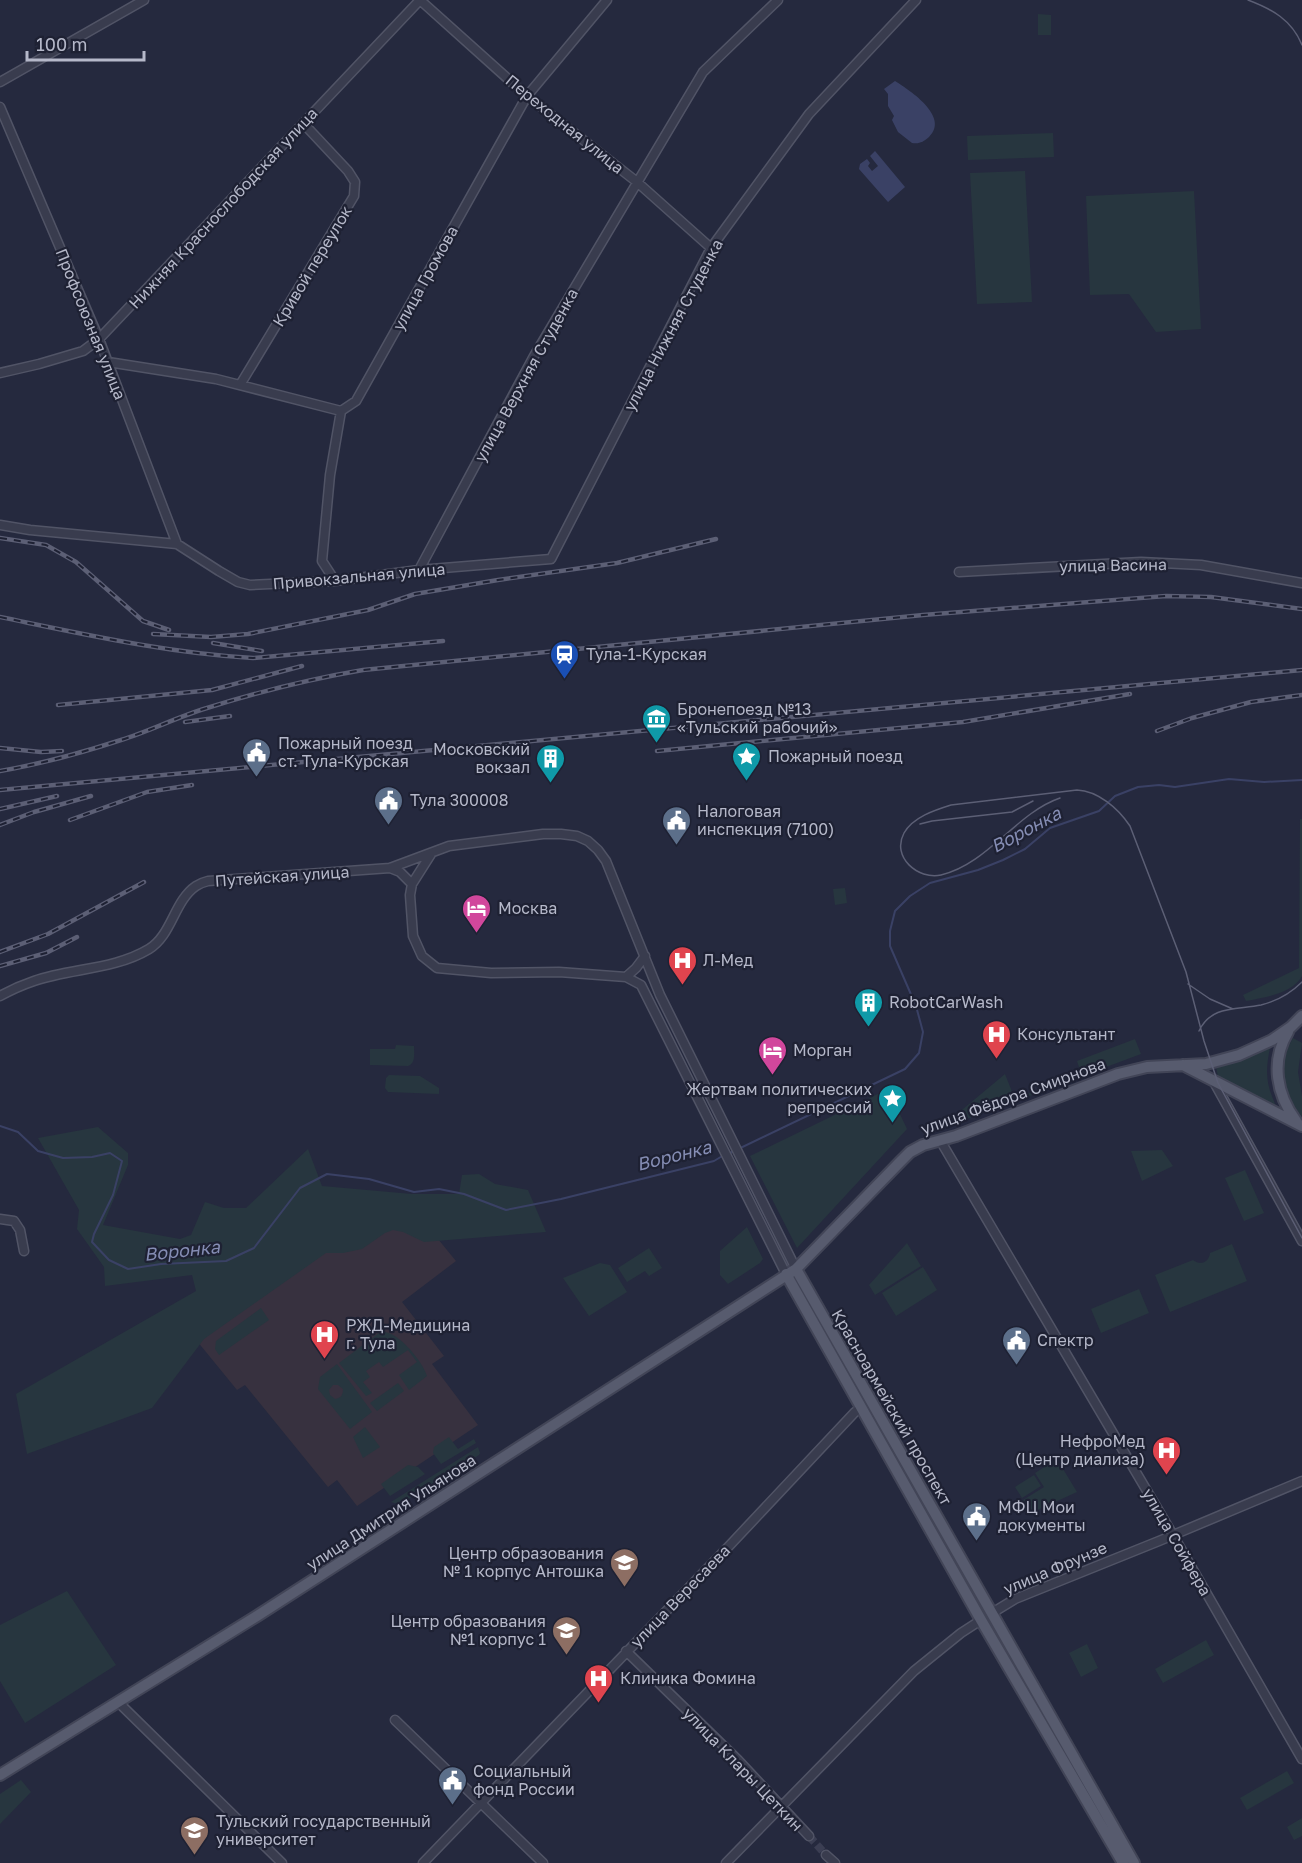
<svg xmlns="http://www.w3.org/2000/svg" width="1302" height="1863" font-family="'Golos Text',sans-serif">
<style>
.medical{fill:#37313f}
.green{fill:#27363f;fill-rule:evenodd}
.water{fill:#3a4165}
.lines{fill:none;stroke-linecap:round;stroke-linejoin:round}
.stream{stroke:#3a4165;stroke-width:2}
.minor-tunnel{stroke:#3b3e53;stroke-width:8;stroke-dasharray:8 4;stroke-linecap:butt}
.minor-casing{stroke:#515466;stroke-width:11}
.major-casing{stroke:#424557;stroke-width:14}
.minor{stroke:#393c4e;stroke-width:8}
.major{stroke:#575b6e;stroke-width:10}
.tram{stroke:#5c5f75;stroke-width:1.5}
.rail-casing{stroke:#5c5f75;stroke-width:4.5}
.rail{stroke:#1e2133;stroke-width:2;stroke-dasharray:7;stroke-linecap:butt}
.labels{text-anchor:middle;stroke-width:4.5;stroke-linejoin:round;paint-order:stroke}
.street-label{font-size:16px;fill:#b5b8c9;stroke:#1e2133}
.poi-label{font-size:16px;fill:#b5b8c9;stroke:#1e2133;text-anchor:start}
.water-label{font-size:18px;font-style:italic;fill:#858db4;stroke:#1e2133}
</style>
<rect width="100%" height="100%" fill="#25293e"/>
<path class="medical" d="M376,1211L424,1222L456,1261L402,1302L444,1356L432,1364L478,1425L357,1506L337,1480L328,1487L245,1385L237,1390L197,1341Z"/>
<path class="green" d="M1038,14L1051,15V35H1038Z
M1053,133L1054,157L968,160L967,136Z
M1025,171L1032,302L977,304L970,173Z
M1194,191L1201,329L1156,332L1129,294L1090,295L1086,196Z
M1300,819H1302V976C1292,994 1265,997 1246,1001L1243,995L1299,968Z
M845,888L847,903L835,905L833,889Z
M1293,1038L1302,1043L1298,1072L1302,1096V1117C1283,1094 1277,1064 1293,1038Z
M1135,1039L1141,1054L1082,1076L1077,1061Z
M396,1045L414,1046C414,1053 416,1063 408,1066L370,1065V1049H395Z
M1270,1048C1265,1072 1266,1084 1276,1106L1218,1076L1216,1067L1244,1059Z
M1005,1074L1015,1099L1061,1080L1063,1084L939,1129Z
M389,1075L420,1076L439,1088V1094L388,1092L385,1088L386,1078Z
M888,1089L907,1129L797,1248L750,1156Z
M98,1127L128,1153V1165L103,1225L180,1239L191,1235L205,1202L224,1208H246L308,1149L322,1186L412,1194H459L462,1175L479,1174L495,1184L528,1190L546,1232L424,1242L403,1232L393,1230L385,1233L362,1249L343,1253H326L204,1339L152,1408L27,1454L16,1394L196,1291L192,1275L105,1286L104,1267L77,1229L79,1210L38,1138Z
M1162,1150L1173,1166L1142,1181L1131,1151Z
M1245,1170L1264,1213L1244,1221L1225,1178Z
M747,1227L763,1259L760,1263L728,1284L720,1275V1251Z
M907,1243L921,1266L875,1295L869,1285Z
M1232,1244L1247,1281L1170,1312L1155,1275L1193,1260C1201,1266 1209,1262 1210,1253Z
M649,1248L662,1268L649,1276L645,1271L627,1282L618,1268Z
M600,1263L610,1265L627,1292L589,1316L563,1278Z
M923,1267L937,1290L896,1316L882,1293Z
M1139,1289L1149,1313L1101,1333L1091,1309Z
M261,1308L269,1320L219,1355L215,1349L216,1341Z
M385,1332C400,1334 423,1362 427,1376L409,1390L399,1375L417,1362L408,1350L383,1367L379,1362L366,1371L370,1377L363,1382L372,1393L366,1396L339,1363L379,1333Z
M337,1364L372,1412L350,1429L318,1389L320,1377ZM333,1385H338L343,1389C343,1395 341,1398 335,1399L330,1395L329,1390Z
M398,1383L404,1391L377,1411L370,1403Z
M365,1427L380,1447L363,1458L353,1437Z
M449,1437L458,1449L474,1439L476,1443L441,1464L433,1453L434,1447Z
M478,1447L480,1453L479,1455L402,1503L397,1504L391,1502Z
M1057,1459L1077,1492L1031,1513L1023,1500L1044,1487L1035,1473Z
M408,1465L418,1467L425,1474L390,1496L381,1484Z
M1034,1475L1041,1486L1022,1498L1015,1487Z
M67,1591L116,1665L25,1723L0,1681V1625Z
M1206,1640L1214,1655L1163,1683L1155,1669Z
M1087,1644L1098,1668L1081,1677L1069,1653Z
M1287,1771L1294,1783L1247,1810L1240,1798Z
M21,1780L31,1792L0,1824V1794Z
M1302,1818V1836L1294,1840L1287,1827Z"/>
<path class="water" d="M895,81C911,91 950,117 929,137C923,142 920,144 912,143L898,132L892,120L894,116L888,106V94L884,89Z
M875,151L905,187L888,202L859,169L860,164L867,159L870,163L868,166L872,171L878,166L870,156Z"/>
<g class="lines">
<path class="stream" d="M0,1126L18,1132L38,1151L63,1158L92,1157L110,1153L122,1161L113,1195L94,1234L92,1242L109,1260L128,1269L161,1264L226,1261L254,1248L300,1188L327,1174L369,1179L414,1192L439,1189L464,1194L506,1210L561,1199L714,1161L724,1155
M730,1153L905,1069L919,1053L923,1032L916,1006L890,946V931L895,911L910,896L930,883L978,870L1003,860L1025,849L1050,828L1099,811L1115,796L1138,787L1159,785L1175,787L1229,779L1264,782L1302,780"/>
<path class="minor-tunnel" d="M809,1836L826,1855"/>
<defs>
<path id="minor" d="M420,0L527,96L637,182L711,248
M0,82L144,0
M0,107L99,339L177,544
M108,362L216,379L341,411
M0,373L39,364L83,351L99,339L420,0
M240,385L354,196L355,182L348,171L303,123
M0,525L30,530L177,544L219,571L238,582L250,585L335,581L419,570L551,559L711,248L809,114L916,0
M419,570L534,356L703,72L778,0
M959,572L1141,562L1201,565L1302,583
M335,581L322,561L330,475L341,411L356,401L527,96L607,0
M431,854L412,884L410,895L413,936L422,956L437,968L491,973L559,972L626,977L641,985L786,1274
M390,868L400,872L412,884
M626,977L636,968L645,956
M0,996C11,990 22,985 34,981C71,968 114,970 149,949C172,935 174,901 196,886C199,884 204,882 208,881L390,868L449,846L543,834H561L577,836L588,841L598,850L606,861L660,995L796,1269
M1214,1082L1302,1241
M940,1140L1173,1535L1302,1759
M0,1219L14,1221L20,1230L24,1251
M992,1613L1015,1599L1159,1541L1302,1481
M626,1651L738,1760L809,1836
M118,1702L282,1863
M395,1720L543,1863
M826,1855L835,1863
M423,1863L730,1545L855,1412L861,1408
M726,1863L914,1671L961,1633L981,1620"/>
<path id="major" d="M1288,1032C1270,1062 1277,1095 1296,1121
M1183,1065L1302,1126
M796,1269L1134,1863
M786,1274L981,1620L1123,1863
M0,1775L257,1616L796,1269L900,1162L910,1152L923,1145L956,1136L1118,1074L1147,1067L1206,1064L1239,1055L1272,1040L1291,1027L1302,1016"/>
</defs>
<use href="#minor" class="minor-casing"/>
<use href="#major" class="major-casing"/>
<use href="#minor" class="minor"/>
<use href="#major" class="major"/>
<path class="tram" d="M1248,0C1272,9 1292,20 1302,45
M1060,798C1016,813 988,864 941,875C918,880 891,857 904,833C913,817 935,810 951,805L1077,790C1098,791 1118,808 1130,826L1186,972L1204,1041L1218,1083L1302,1238
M920,824L932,821L1012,812L1033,801
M1188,984L1210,999L1233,1009
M1199,1031C1211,1005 1237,1010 1261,1005C1277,1001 1291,993 1302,982"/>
<defs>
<path id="rail" d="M0,538L46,545L76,562L143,621L169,630
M0,617C83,634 167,653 253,658L443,641
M153,634L211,637L248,634L368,610L415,594L498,580L617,563L716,539
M213,643L262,651
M58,705L212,690L302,666
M185,722L230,716
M1157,731L1192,718L1251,702L1302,695
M0,748L41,752L62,751
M657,751L963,722L1130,694
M0,771C41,764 81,753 121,740C150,731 177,717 207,708C258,692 310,679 363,670L923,615L1166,596L1211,597L1302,609
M0,790L1302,670
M0,809L57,796
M70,820L147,792L192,785
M0,825L34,812L91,796
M0,952L48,934L144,882
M0,966L46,953L77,937"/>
</defs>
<use href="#rail" class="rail-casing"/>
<use href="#rail" class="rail"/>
</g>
<defs>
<symbol id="station-pin" viewBox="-11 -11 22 30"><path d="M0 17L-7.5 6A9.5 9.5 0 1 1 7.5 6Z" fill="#1a4fb4" stroke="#1e2133"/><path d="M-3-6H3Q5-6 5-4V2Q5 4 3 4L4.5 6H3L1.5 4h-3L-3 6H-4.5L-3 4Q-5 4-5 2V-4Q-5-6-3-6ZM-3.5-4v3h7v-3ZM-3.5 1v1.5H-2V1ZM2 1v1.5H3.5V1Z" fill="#fff"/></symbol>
<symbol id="museum-pin" viewBox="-11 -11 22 30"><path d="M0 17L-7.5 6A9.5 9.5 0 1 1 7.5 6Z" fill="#0f9aa8" stroke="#1e2133"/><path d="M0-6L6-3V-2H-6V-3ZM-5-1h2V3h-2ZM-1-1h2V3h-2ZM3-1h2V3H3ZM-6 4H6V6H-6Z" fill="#fff"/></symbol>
<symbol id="civic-pin" viewBox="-11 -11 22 30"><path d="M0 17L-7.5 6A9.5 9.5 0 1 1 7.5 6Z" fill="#5c6f8a" stroke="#1e2133"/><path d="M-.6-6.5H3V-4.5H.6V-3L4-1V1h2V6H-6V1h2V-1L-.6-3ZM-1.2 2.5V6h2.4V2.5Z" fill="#fff"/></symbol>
<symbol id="sight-pin" viewBox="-11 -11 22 30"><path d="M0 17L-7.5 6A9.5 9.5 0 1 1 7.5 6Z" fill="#0f9aa8" stroke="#1e2133"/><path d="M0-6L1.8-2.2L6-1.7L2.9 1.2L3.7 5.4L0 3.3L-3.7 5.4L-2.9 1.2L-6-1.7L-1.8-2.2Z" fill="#fff"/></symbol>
<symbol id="building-pin" viewBox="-11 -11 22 30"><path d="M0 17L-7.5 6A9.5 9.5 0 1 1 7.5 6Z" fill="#0f9aa8" stroke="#1e2133"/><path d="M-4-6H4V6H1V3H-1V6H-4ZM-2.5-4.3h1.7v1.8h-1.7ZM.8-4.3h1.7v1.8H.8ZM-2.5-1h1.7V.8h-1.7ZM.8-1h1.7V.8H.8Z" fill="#fff"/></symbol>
<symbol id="hotel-pin" viewBox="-11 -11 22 30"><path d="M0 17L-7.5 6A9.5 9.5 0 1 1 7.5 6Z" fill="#d1479c" stroke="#1e2133"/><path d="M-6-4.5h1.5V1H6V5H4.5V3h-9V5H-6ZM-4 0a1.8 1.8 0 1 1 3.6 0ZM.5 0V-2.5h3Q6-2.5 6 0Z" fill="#fff"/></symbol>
<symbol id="hospital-pin" viewBox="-11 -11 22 30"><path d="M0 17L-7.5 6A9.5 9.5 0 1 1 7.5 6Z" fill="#e0444e" stroke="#1e2133"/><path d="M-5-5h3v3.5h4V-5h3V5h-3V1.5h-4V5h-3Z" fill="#fff"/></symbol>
<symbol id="school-pin" viewBox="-11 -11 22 30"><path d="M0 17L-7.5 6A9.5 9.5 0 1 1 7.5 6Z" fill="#8d6e63" stroke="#1e2133"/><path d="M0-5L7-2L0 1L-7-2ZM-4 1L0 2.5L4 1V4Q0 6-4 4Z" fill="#fff"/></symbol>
<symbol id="university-pin" viewBox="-11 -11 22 30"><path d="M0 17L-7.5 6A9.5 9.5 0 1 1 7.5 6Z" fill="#8d6e63" stroke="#1e2133"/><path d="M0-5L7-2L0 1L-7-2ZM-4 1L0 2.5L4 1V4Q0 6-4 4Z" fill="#fff"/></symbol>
</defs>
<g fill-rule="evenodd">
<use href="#station-pin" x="548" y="638" width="33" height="45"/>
<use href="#museum-pin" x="640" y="702" width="33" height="45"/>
<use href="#civic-pin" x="240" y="736" width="33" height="45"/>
<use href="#sight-pin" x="730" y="740" width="33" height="45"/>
<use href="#building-pin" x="534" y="742" width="33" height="45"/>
<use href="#civic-pin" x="372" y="784" width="33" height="45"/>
<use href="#civic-pin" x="660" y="804" width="33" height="45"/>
<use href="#hotel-pin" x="460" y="892" width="33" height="45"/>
<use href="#hospital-pin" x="666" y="944" width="33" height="45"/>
<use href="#building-pin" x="852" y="986" width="33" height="45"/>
<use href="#hospital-pin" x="980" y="1018" width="33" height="45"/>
<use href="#hotel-pin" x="756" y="1034" width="33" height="45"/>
<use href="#sight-pin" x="876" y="1082" width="33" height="45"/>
<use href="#hospital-pin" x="308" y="1318" width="33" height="45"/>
<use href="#civic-pin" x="1000" y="1324" width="33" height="45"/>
<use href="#hospital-pin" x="1150" y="1434" width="33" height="45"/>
<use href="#civic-pin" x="960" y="1500" width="33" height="45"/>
<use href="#school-pin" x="608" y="1546" width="33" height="45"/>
<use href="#school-pin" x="550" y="1614" width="33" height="45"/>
<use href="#hospital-pin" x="582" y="1662" width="33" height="45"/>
<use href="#civic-pin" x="436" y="1764" width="33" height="45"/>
<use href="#university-pin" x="178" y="1814" width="33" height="45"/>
</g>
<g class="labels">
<g class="street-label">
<text transform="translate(565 124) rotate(39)" y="6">Переходная улица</text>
<text transform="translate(223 208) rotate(-47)" y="6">Нижняя Краснослободская улица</text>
<text transform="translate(312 266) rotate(-59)" y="6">Кривой переулок</text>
<text transform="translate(425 278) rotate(-61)" y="6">улица Громова</text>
<text transform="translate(91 324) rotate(68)" y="6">Профсоюзная улица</text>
<text transform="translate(673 325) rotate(-62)" y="6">улица Нижняя Cтуденкa</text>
<text transform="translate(526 375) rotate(-61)" y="6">улица Верхняя Cтуденка</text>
<text transform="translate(1113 565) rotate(-1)" y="6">улица Васина</text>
<text transform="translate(359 576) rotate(-5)" y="6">Привокзальная улица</text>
<text transform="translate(282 876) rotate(-4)" y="6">Путейская улица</text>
<text transform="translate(1013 1096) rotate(-20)" y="6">улица Фёдора Смирнова</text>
<text transform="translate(892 1407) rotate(60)" y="6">Красноармейский проспект</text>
<text transform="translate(391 1512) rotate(-33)" y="6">улица Дмитрия Ульянова</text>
<text transform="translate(1177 1542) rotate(60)" y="6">улица Сойфера</text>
<text transform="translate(1055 1568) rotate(-23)" y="6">улица Фрунзе</text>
<text transform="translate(680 1596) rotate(-46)" y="6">улица Вересаева</text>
<text transform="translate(743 1769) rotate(46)" y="6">улица Клары Цеткин</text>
</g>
<g class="poi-label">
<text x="586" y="660">Тула-1-Курская</text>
<text x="677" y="715">Бронепоезд №13<tspan x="677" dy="18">«Тульский рабочий»</tspan></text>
<text x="278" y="749">Пожарный поезд<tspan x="278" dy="18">ст. Тула-Курская</tspan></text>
<text x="530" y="755" text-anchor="end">Московский<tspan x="530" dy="18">вокзал</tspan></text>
<text x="768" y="762">Пожарный поезд</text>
<text x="410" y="806">Тула 300008</text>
<text x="697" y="817">Налоговая<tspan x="697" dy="18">инспекция (7100)</tspan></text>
<text x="498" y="914">Москва</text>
<text x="703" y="966">Л-Мед</text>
<text x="889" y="1008">RobotCarWash</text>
<text x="1017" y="1040">Консультант</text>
<text x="793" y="1056">Морган</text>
<text x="872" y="1095" text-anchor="end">Жертвам политических<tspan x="872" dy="18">репрессий</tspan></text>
<text x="346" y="1331">РЖД-Медицина<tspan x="346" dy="18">г. Тула</tspan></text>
<text x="1037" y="1346">Спектр</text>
<text x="1145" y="1447" text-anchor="end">НефроМед<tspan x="1145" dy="18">(Центр диализа)</tspan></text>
<text x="998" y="1513">МФЦ Мои<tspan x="998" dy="18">документы</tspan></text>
<text x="604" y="1559" text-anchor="end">Центр образования<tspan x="604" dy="18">№ 1 корпус Антошка</tspan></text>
<text x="546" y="1627" text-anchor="end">Центр образования<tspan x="546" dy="18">№1 корпус 1</tspan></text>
<text x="620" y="1684">Клиника Фомина</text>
<text x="473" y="1777">Социальный<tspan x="473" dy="18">фонд России</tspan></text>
<text x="216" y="1827">Тульский государственный<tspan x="216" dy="18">университет</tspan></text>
</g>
<g class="water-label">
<text transform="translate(1026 830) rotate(-28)" y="6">Воронка</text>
<text transform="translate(674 1156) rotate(-14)" y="6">Воронка</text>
<text transform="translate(182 1251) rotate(-6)" y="6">Воронка</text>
</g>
</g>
<path d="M27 51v9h117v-9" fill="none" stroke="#b5b8c9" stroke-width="3"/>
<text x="36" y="51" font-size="18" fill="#b5b8c9" stroke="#1e2133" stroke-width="4.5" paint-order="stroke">100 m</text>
</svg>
